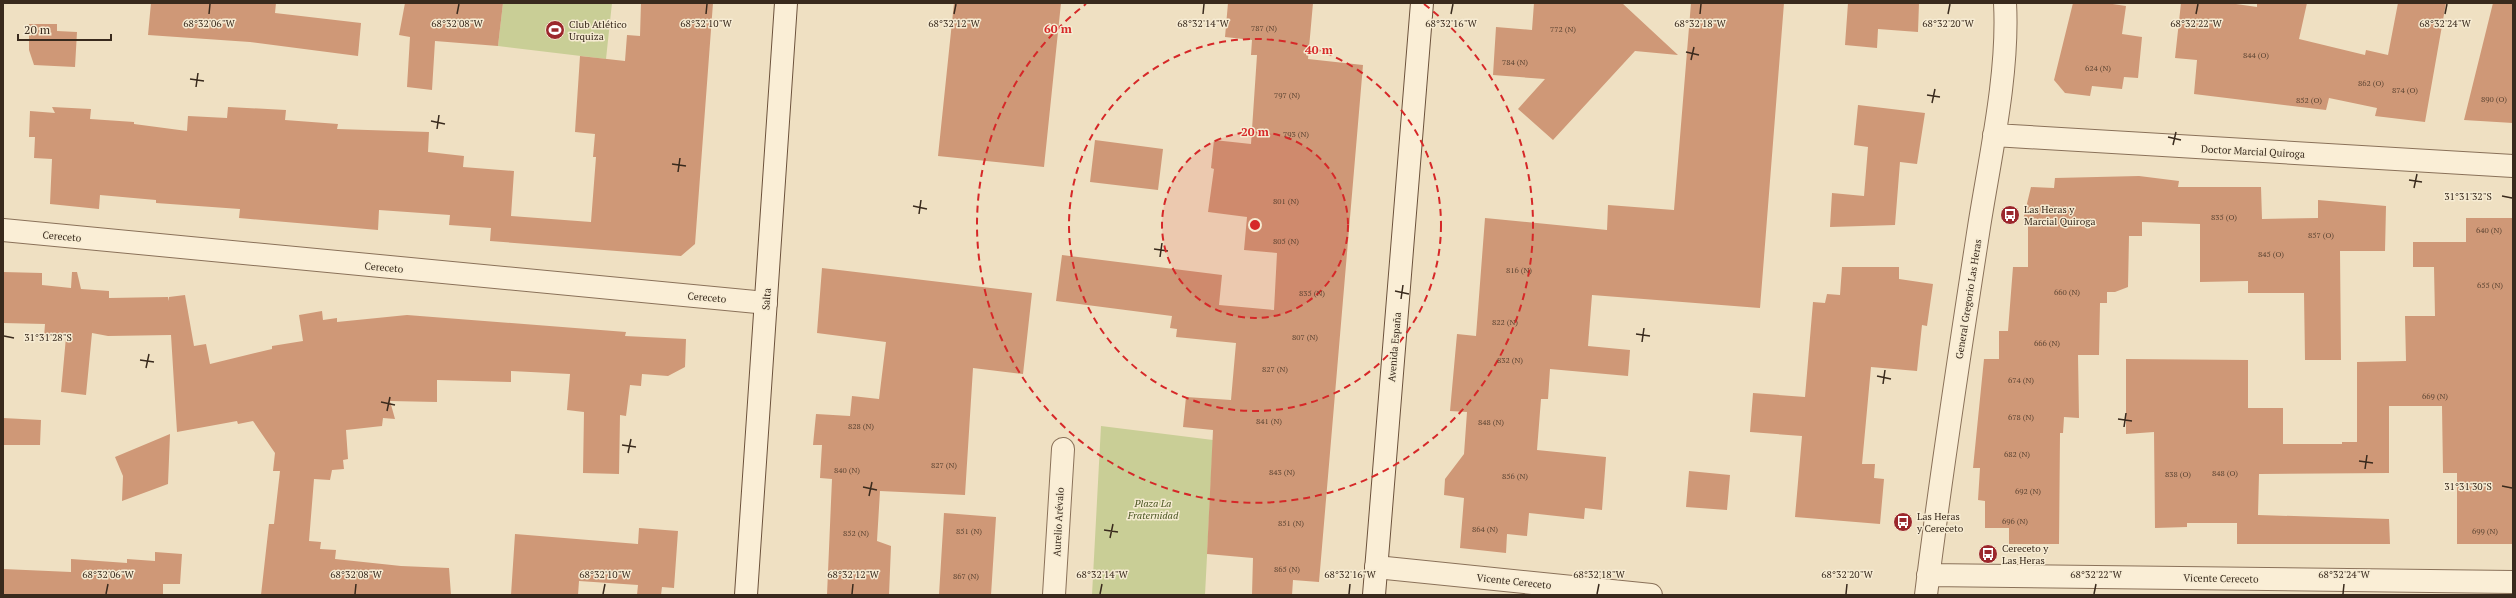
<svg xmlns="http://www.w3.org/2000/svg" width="2516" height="598" font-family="'PT Serif',serif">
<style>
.green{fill:#c9ce96}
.building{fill:#cf9877}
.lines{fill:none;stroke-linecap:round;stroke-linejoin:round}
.street-casing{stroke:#8a7159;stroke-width:24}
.secondary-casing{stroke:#6c523c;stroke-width:24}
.street{stroke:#faeed6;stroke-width:22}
.secondary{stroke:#faeed6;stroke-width:22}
.ticks{fill:none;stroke:#392a1d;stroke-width:1.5}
.ring{fill:none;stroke:#d62828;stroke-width:2;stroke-dasharray:7 5}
.labels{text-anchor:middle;stroke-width:3;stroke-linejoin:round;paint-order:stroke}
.number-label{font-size:8px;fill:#5e4634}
.poi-label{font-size:10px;fill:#392a1d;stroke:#f6ebd2;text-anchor:start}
.street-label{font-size:10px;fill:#392a1d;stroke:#f6ebd2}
.park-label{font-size:10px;font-style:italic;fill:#4b5623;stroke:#f6ebd2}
.ticks-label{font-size:10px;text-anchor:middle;fill:#392a1d;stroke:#f6ebd2;stroke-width:3;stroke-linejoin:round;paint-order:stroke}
.centre{fill:#d62828;stroke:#f6ebd2;stroke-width:2}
.ring-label{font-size:12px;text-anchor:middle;font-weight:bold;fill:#d62828;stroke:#f6ebd2;stroke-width:3;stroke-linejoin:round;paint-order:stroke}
</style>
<rect width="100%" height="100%" fill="#efe0c2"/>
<path class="green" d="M503,3H612L606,59L498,46Z
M1101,426L1213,440L1205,595H1092Z"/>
<path class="building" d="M151,3H276L275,13L361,23L358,56L250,42L148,35Z
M405,3H503L498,46L435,41L432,90L407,87L410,37L399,35Z
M641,3H713L695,244L681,256L490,241L491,228L449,225L450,215L379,210L378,230L239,218L240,209L156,203V200L100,195L99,209L50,204L52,159L34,158L35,137H29L30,111L55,113L52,107L91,109L90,119L134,122V124L187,131L188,116L227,118L228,107L286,110L285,120L338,124L337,129L429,132L428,152L464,156L463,167L514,171L511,216L591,222L596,157H593L595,134L575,132L580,56L625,61L627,35L640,36Z
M954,3H1061L1044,167L938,156Z
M1228,3H1313L1308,59L1363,65L1319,582L1293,580L1292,595H1252L1253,558L1207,554L1213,430L1183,427L1186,397L1231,400L1236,343L1176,337L1177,329L1170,328L1172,316L1056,301L1062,255L1222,275L1219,305L1274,310L1277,253L1244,250L1247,217L1208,212L1214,169L1211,168L1214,140L1251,144L1257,55H1251L1252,40L1225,37Z
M1534,3H1622L1678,55L1635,51L1553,140L1518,109L1545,79L1493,75L1496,27L1532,30Z
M1691,3H1784L1760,308L1592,295L1588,346L1630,350L1628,376L1550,369L1548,399H1541L1537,450L1606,457L1602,510L1585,508L1584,519L1529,513L1527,536L1507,534L1506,553L1460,548L1464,498L1444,495L1445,479L1464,454L1467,412L1450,411L1457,334L1476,336L1485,218L1607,230L1608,205L1674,210Z
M1848,3H1919L1918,32L1878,29L1877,48L1845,45Z
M2073,3H2106L2126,6L2122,34L2142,37L2138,78L2124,77L2122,89L2092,86L2090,96L2065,93L2054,80Z
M2181,3H2229L2257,7V3H2307L2299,39L2365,55L2366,50L2388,55L2398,3H2446L2425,122L2375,116L2377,108L2329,98L2326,110L2194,94L2197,60L2175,58Z
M2493,3H2513V123L2464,120Z
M29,24H57V31L77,32L75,67L34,65L29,50Z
M1858,105L1925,113L1917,164L1900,162L1895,225L1830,227L1832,193L1864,196L1868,147L1854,145Z
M1095,140L1163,149L1158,190L1090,182Z
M2139,176L2179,181L2178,187H2261L2262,219L2318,218V200L2386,206L2385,251H2340L2341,360H2305L2304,293H2248V281L2200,282V224L2142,222V236H2129L2128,287L2115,292H2107V303H2100L2099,355H2078L2079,418L2064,417L2063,433H2060L2059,544H2009V528H1985V501L1978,500L1980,468H1973L1984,359H1999V331H2008L2013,267H2028V220H2023L2031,187L2054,188L2055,178Z
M2466,218H2513V544H2457V473H2443L2442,406H2389V473L2259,474L2258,515L2389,519L2390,544H2237V523H2187V527L2155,528L2154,432L2126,434V359L2248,360V408H2283V444H2342V442H2357V362L2406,361L2405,316H2435L2434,267H2413V242H2466Z
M1842,267H1899V279L1933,284L1927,326L1922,325L1917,371L1871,367L1862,464H1875L1874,478L1884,479L1880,524L1795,517L1802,436L1750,432L1753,393L1805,397L1813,302L1825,303L1827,294L1840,295Z
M822,268L1032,293L1023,374L973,368L965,495L880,491L877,541L891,546L889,595H827L832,479L820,478L822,445H813L816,414L850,416L852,396L879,399L886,342L817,333Z
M3,272L42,273V285L71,288L72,272H77L81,289L109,291V298L168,297L169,301V297L185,295L194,346L206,344L210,364L272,349V346L303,341L299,315L322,311L323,320L337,318V322L407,315L626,332L625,336L686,339L685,367L668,376L642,374L641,386L630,385L626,416L620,415L619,474L583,473L584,412L567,410L570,374L511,371V382L437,380V402L390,401L395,419L383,418L382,426L346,430L348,459L343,460L344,469L332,470L330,480L314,479L309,541L321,542L320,549L336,550L335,559L401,566L449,568L451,595H261L269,524H274L280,471H273L275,453L253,421L238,424L237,421L177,432L171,335L108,336L92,333L86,395L61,392L66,337H44L45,324L3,323Z
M3,418L41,420L40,445H3Z
M170,434L168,484L122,501L123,476L115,457Z
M1689,471L1730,475L1727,510L1686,507Z
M944,513L996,517L991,595H939Z
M639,528L678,531L674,588L662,587L661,595H637L638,585L579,581L578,595H511L515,534L638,544Z
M155,552L182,554L180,584H163V595H3V569L71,572V559L127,563V559L155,561Z"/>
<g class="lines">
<defs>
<path id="street" d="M1994,135L2513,166
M3,230L766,303
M1376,567L1651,595
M1928,575L2513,582
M1054,595L1063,449
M1926,595C1941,472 1960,350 1979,227C1990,157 2009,73 2005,3"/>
<path id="secondary" d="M746,595L786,3
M1374,595L1422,3"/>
</defs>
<use href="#street" class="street-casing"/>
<use href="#secondary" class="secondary-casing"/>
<use href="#street" class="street"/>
<use href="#secondary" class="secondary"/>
</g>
<path class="ticks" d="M209,14L210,4M457,14L459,4M706,14L707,4M954,14L956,4M1203,14L1204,4M1451,14L1453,4M1700,14L1701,4M1948,14L1950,4M2196,14L2198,4M2445,14L2447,4M1686,52L1699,55M1691,60L1694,47M190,79L204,81M196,87L198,73M1927,95L1940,97M1932,103L1935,89M431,121L445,124M437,129L439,115M2168,137L2181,140M2173,145L2176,132M672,164L686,166M678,172L680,158M2409,180L2422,182M2414,188L2417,174M2502,196L2512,198M913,206L927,209M919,214L921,200M1154,249L1168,251M1160,257L1162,243M1395,291L1409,294M1401,299L1403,285M1636,334L1650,336M4,336L14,338M1642,342L1644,328M140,360L154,362M146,368L149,354M1877,376L1891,379M1883,384L1885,370M381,402L395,405M387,411L390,397M2118,419L2132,421M2124,427L2126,413M622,445L636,447M628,453L631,439M2359,461L2373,463M2365,469L2367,455M2502,486L2512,488M863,487L877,490M869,496L872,482M1104,530L1118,532M1110,538L1113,524M106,594L108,584M355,594L356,584M603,594L605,584M852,594L853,584M1100,594L1102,584M1349,594L1350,584M1597,594L1599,584M1846,594L1847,584M2094,594L2096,584M2343,594L2344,584"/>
<circle cx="1255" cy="225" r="93" fill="#d62828" fill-opacity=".12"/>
<g class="ring">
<circle cx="1255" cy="225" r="93"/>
<circle cx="1255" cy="225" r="186"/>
<path d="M1424 4A278 278 0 1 1 1086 4"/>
</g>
<defs>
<symbol id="stadium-disc" viewBox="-11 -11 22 22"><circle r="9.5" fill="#9b272c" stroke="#f6ebd2"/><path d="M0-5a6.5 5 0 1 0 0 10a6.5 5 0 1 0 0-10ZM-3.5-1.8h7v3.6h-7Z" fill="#fff"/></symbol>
<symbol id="bus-disc" viewBox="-11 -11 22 22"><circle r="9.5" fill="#9b272c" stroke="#f6ebd2"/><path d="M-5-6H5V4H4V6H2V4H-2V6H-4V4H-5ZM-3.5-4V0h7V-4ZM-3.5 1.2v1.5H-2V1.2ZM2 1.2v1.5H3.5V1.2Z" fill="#fff"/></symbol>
</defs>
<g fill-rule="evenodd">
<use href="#stadium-disc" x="544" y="19" width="22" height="22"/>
<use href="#bus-disc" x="1999" y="204" width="22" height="22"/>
<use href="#bus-disc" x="1892" y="511" width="22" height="22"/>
<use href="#bus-disc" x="1977" y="543" width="22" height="22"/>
</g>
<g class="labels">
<g class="number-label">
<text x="1264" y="31">787 (N)</text>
<text x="1563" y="32">772 (N)</text>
<text x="2256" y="58">844 (O)</text>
<text x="1515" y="65">784 (N)</text>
<text x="2098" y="71">624 (N)</text>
<text x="2371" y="86">862 (O)</text>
<text x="2405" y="93">874 (O)</text>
<text x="1287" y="98">797 (N)</text>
<text x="2494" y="102">890 (O)</text>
<text x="2309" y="103">852 (O)</text>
<text x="1296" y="137">793 (N)</text>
<text x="1286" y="204">801 (N)</text>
<text x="2224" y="220">835 (O)</text>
<text x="2489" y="233">640 (N)</text>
<text x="2321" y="238">857 (O)</text>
<text x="1286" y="244">805 (N)</text>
<text x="2271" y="257">845 (O)</text>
<text x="1519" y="273">816 (N)</text>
<text x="2490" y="288">655 (N)</text>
<text x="2067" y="295">660 (N)</text>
<text x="1312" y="296">835 (N)</text>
<text x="1505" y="325">822 (N)</text>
<text x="1305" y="340">807 (N)</text>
<text x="2047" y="346">666 (N)</text>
<text x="1510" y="363">832 (N)</text>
<text x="1275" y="372">827 (N)</text>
<text x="2021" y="383">674 (N)</text>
<text x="2435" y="399">669 (N)</text>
<text x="2021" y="420">678 (N)</text>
<text x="1269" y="424">841 (N)</text>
<text x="1491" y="425">848 (N)</text>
<text x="861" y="429">828 (N)</text>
<text x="2017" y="457">682 (N)</text>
<text x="944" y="468">827 (N)</text>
<text x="847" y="473">840 (N)</text>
<text x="1282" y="475">843 (N)</text>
<text x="2225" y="476">848 (O)</text>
<text x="2178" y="477">838 (O)</text>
<text x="1515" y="479">856 (N)</text>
<text x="2028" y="494">692 (N)</text>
<text x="2015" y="524">696 (N)</text>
<text x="1291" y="526">851 (N)</text>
<text x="1485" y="532">864 (N)</text>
<text x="969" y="534">851 (N)</text>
<text x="2485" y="534">699 (N)</text>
<text x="856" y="536">852 (N)</text>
<text x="1287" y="572">865 (N)</text>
<text x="966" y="579">867 (N)</text>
</g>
<g class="poi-label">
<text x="569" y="28">Club Atlético<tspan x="569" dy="12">Urquiza</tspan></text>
<text x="2024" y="213">Las Heras y<tspan x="2024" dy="12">Marcial Quiroga</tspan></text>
<text x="1917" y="520">Las Heras<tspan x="1917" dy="12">y Cereceto</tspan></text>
<text x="2002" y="552">Cereceto y<tspan x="2002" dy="12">Las Heras</tspan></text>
</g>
<g class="street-label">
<text transform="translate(2253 151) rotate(3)" y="4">Doctor Marcial Quiroga</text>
<text transform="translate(62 236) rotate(5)" y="4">Cereceto</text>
<text transform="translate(384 267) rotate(5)" y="4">Cereceto</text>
<text transform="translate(707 297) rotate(5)" y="4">Cereceto</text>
<text transform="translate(766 299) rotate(-86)" y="4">Salta</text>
<text transform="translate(1968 299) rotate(-81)" y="4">General Gregorio Las Heras</text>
<text transform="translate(1394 347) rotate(-85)" y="4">Avenida España</text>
<text transform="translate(1058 522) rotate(-87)" y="4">Aurelio Arévalo</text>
<text transform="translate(2221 578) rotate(1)" y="4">Vicente Cereceto</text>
<text transform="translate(1514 581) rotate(6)" y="4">Vicente Cereceto</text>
</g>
<g class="park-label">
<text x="1153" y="507">Plaza La<tspan x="1153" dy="12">Fraternidad</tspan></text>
</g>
</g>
<g class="ticks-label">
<text x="209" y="27">68°32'06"W</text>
<text x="457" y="27">68°32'08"W</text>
<text x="706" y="27">68°32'10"W</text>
<text x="954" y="27">68°32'12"W</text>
<text x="1203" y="27">68°32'14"W</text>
<text x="1700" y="27">68°32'18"W</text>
<text x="1948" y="27">68°32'20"W</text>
<text x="2196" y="27">68°32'22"W</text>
<text x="2445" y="27">68°32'24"W</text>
<text x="1451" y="27">68°32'16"W</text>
<text x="2468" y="200">31°31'32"S</text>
<text x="48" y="341">31°31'28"S</text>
<text x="2468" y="490">31°31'30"S</text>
<text x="108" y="578">68°32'06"W</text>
<text x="356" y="578">68°32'08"W</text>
<text x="605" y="578">68°32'10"W</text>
<text x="853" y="578">68°32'12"W</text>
<text x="1102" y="578">68°32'14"W</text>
<text x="1350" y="578">68°32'16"W</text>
<text x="1599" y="578">68°32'18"W</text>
<text x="1847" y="578">68°32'20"W</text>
<text x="2096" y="578">68°32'22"W</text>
<text x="2344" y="578">68°32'24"W</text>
</g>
<circle cx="1255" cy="225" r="6" class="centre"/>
<g class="ring-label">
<text x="1058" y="33">60 m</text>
<text x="1319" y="54">40 m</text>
<text x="1255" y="136">20 m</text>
</g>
<rect width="2516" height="598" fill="none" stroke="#392a1d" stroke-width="8"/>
<path d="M18 34v6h93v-6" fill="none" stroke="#392a1d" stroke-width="2"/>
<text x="24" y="34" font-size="12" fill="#392a1d" stroke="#f6ebd2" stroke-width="3" paint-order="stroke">20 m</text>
</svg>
